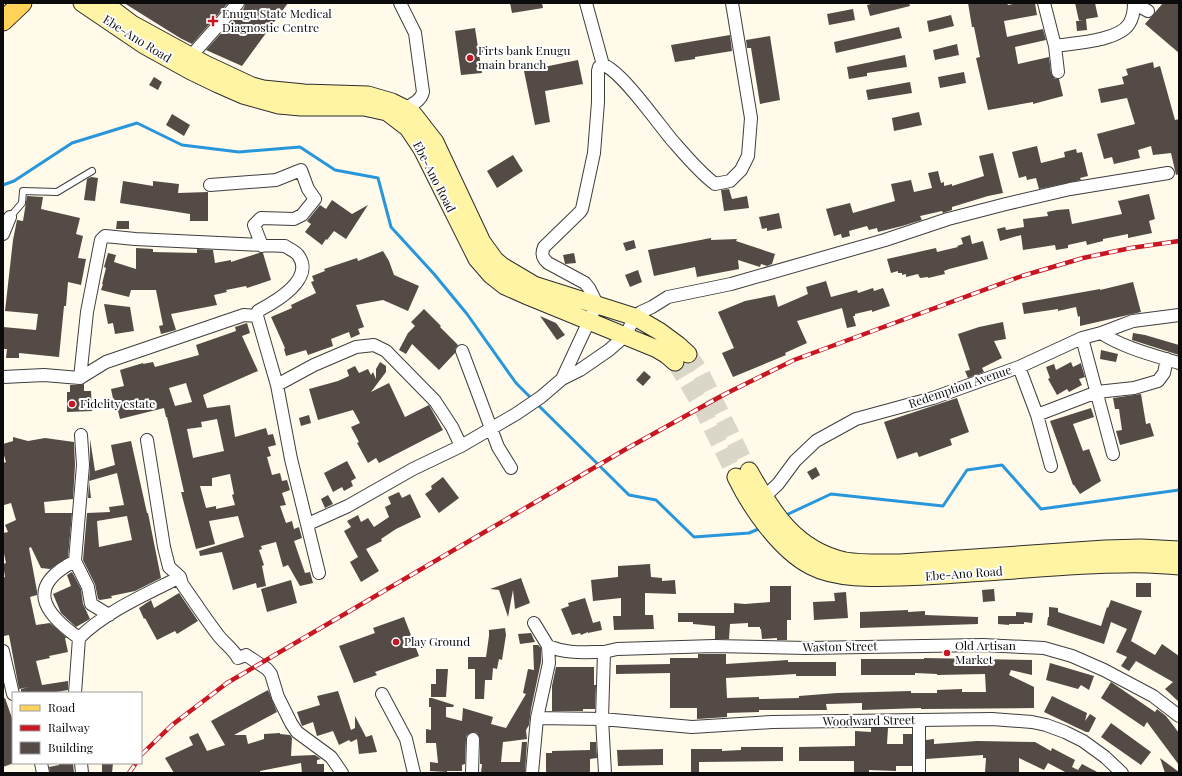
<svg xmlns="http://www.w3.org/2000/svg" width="1182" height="776" font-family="'Playfair Display',serif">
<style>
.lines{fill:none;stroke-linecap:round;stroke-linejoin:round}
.stream{stroke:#2796db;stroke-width:3}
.building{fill:#544b46;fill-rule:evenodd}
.secondary-tunnel{stroke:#dad6c8;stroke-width:17;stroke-dasharray:17 8;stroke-linecap:butt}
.service-casing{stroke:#3e3e3e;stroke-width:8}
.minor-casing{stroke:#3e3e3e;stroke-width:14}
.secondary-casing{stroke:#2d2d2d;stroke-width:19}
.primary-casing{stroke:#1c1c1c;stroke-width:21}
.service{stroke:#fff;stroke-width:6}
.minor{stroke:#fff;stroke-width:12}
.secondary{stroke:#fff3a4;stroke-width:17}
.primary{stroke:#ffd359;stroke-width:19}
.rail-casing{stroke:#c81622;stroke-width:4.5}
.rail{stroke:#fff;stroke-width:3;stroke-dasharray:9;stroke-linecap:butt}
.poi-dot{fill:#c81622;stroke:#fff;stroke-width:1.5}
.labels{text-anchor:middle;stroke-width:4;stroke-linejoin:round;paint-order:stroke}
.poi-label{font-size:12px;fill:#0b0b0b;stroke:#fff;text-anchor:start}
.street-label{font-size:12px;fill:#0b0b0b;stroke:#fff}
</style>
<rect width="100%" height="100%" fill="#fffae9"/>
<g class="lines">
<path class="stream" d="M3,185L14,181L72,143L137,123L182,145L239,152L300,147L335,170L378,178L391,227L434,274L467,314L516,383L533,400
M537,404L629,495L656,500L694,537L749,533L761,528
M784,516L831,494L943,506L967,470L1002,465L1041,509L1179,490"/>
</g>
<path class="building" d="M124,3H228L192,44L180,38Z
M245,3H288L242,66L206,50L244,8Z
M510,3H542L543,8L512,13Z
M875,3H909L910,6L870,16L867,5Z
M968,3H1007L1008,5L1018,3H1035L1037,15L1004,21L1007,37L1043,29L1046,40L1015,47L1018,64L1049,57L1051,73L1055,79H1059L1063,96L1033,104V102L988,110L976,58L980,57L974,27H972Z
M1075,3H1095L1098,17L1086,19L1087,30L1077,31L1076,21L1083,20L1079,21Z
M1163,3H1179V53L1145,24Z
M853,9L855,20L829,25L827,14Z
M951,15L954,26L929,32L927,21Z
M899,27L902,38L836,53L834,42Z
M475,28L482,73L461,75L455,31Z
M730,35L732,51L695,57V59L675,62L671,45Z
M770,36L780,100L760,104L751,48H747L746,40Z
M957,44L959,55L935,60L933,50Z
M905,55L907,67L867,73V76L849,79L847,67Z
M578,60L583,84L545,91L550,122L535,125L524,71Z
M1153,62L1154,68L1160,66L1175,120L1179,119V174L1176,175L1171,153L1153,155L1151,146L1138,150L1140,158L1114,164L1112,157L1104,159L1097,134L1135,124L1127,98L1101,103L1098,89L1124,84L1122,77L1128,75L1126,69Z
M964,72L966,83L940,88L938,77Z
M154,77L162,82L158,90L149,85Z
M910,82L912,93L868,100L866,90Z
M919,112L922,125L894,131L892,118Z
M172,114L190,125L184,136L166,125Z
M1037,146L1041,163L1065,157L1064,152L1076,149L1077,153L1082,152L1088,176L1080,178L1081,180L1039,189L1036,178L1027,180L1026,176L1019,178L1012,152Z
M993,153L1003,193L988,196L952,207V210L943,213L942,211L920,216L922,220L902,226L878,232L877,228L869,230L867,226L849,231L850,236L842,238L841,234L834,236L826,209L850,203L853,213L895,201L891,184L911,180L914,192L932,188L928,173L938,171L941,183L944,182V186L952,184V186L984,176L979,156Z
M513,155L523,171L497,188L487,171Z
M91,177L98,178L95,201L84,200L87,179Z
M123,181L153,186V181L179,184L178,193L208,192V221H190V214L120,203Z
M729,189L732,199L747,196L749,208L724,211L721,190Z
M1149,194L1155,219L1149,221L1152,233L1128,238V234L1103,239V241L1087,245L1086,241L1068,245V248L1056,250L1055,245L1023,250L1021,235L1000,241L997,229L1005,227L1006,230L1024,227L1023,219L1048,216L1047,212L1057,210L1069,209L1072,224L1122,214L1118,201Z
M27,196L43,197L41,209L80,218L76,234L83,236L78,258L86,259L81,285L68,282L66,306H64L59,357L19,353V358H6L7,349H3V327L36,330L38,314L5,311L13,240L17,220L23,221Z
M332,200L352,214L368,205L346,239L334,231L327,240L326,239L322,245L305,232L311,224L307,221L320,205L326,209Z
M779,213L782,228L767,231V228L762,229L759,217Z
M117,221H129V229H116Z
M970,235L972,244L983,241L988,259L949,269L944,271L945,274L928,278V277L920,278L918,274L906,277V274L902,275V273H898V271L891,273L887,259L936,248L937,252L958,247L957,246L963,244L961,238Z
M711,238V240L737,239L736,241L775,254L772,264L767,266L761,264L760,267L738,260L739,269L697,277L695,267L654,276L648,250Z
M634,240L636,248L626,251L623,243Z
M136,248L153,249V252L197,253V249L213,250L215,263L231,260V262L259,253H263L271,280L247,288L246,286L226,290L227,292L214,295L217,305L171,314L176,330L161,334L159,326L163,325L156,290H131L129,297L101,290L103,284H102L106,268L104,267L108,253L116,255L114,262L136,269Z
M383,251L389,261L394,275L419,286L408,311L383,300L356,305L364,327L358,329L360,334L351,338L349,332L331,339L333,346L308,355L306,350L286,356L284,349L285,348L271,317L292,308L291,305L316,293L311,282L314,281L312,276L325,271L324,269L357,258L358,261Z
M574,253L576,263L565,264L563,255Z
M638,270L642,282L630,287L625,275Z
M826,281L831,297L857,290L858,293L873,288L874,291L883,288L890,306L872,312V310L855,314V316H853L856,326L847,328L842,308L797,321L807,343L785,353L786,355L733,377L722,353L734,348L718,312L745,301L775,295L778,307L808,294L806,287Z
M1133,282L1141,312L1080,326V316L1078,317L1076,307L1058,311V309L1024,314L1022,303L1100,289V290Z
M104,304L130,307L134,331L115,334L113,323L108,324Z
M424,309L441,326L440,327L458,345L455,349V353L439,370L412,344L406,354L399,350L408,333L415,326L411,322Z
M540,316L556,323L565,335L557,340Z
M1003,322L1006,339L994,341L1002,358L982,368L984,372L968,378L965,371L970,370L958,334L979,327Z
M247,323L250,333L242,336L258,371L203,395L207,408L230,405L235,437L266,428L268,435L273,434L276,445L268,447L271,456L267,457L272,475L280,473L282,481L287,480L290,490L282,493L286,505L280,506L286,523L292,521L294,529L299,527L302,538L294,541L305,573L310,572L313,583L300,586L288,565L283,567L276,542L261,546L262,549L259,550L264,565L262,566L266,586L257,588L256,583L233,590L222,552L200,556L199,551L244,537L238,516L209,521L215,544L196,549L181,492H184L167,417H166L164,408L120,419L117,407L115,408L111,389L124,386L120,370L143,363V364L153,362L155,367L199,355L196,345L236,331L235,327ZM186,383L192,402L175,406L169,388ZM217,419L224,451L193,458L187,429L202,427L201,422ZM230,474L234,494L232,495L235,505L216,509V506L206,508L200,486H212V478Z
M1133,333L1145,335L1179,345V355L1132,340Z
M1101,350L1118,354L1116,362L1100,359Z
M380,362L386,366V372L371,392L389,383L405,417L429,405L443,430L379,463L376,458L368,463L357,443L359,442L351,427L360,423L353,410L318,420L309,389L338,381L349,376L347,370L355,366L359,373L368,369L371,375L373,372L376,379V369Z
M1071,362L1073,367L1081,363V364L1085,377L1079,379L1082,385L1069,392L1067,389L1057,395L1048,379L1050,378L1046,367L1054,364L1056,370Z
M644,371L651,377L643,386L636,380Z
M84,384V391H91L92,411L67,412V392H70V385H79Z
M1141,394L1146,424L1150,423L1154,436L1120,445L1116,431L1122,430L1119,409H1115L1113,398Z
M957,398L969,432L950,439L952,445L919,457L917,452L897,459L884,422Z
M1091,408L1094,417L1073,424L1083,451L1089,449L1101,481L1080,494L1074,485H1073L1050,421Z
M309,415L311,423L301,426L299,418Z
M13,437L28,441L45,438L74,442L75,465L73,499L44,502L45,513H72L68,557L50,569L41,568L31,547L29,548L37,591V595L30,597L36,625L50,623L67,638H65L68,652L49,656L50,658L36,661L42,685L68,681V690L50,693H21V689L29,687L19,689L9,635L4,636L3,630V578L5,577L3,564L6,563L3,549V533L8,532L5,525L16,520L11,503L4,505L3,463L6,462L3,452V444L13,441Z
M90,439L95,471L115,465L111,445L131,441L147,513H148L161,578L135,591L111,596L112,598L100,600L98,599L95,584L83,560L87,513L110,512L109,507L124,505L117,473L89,481L91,498H88L90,466ZM127,516L132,540L99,547L97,521Z
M347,461L356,478L351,481L353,486L344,491L342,487L333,492L324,473Z
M816,467L820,475L812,480L807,472Z
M443,477L459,498L439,513L425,494L432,489L431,486Z
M399,492L402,498L410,494L421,517L396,529L381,539L382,541L366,549L379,571L361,582L350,562L358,557L344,531L351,527L347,521L358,515L361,522L368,518L374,527L389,517L385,507L391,504L388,497Z
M328,495L333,504L325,508L321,499Z
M650,564L651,577L662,578V581L675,580L676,594L645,593V615H653L654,629L614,630L613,616H621V598L593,601L591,580L618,577V566Z
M72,572L81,589L83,604L90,619L76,627L61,613L53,594L71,586L67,575Z
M521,578L530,603L515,609L513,590L508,617L499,590L490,589Z
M291,580L297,603L267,612L261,589Z
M1136,583H1151V597H1136Z
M770,586H791V620H787V640H777V638L762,639L761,629H760V627H748V623L730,624L729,639H715V626L693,624V622H678V613H734V603L745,604L770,602Z
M994,589L995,601L983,602L982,590Z
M846,592L848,618L814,620L813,602L835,601L834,593Z
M179,593L198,621L177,634L175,631L157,640L145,618L144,619L139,608L151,600L154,608Z
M585,598L593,623L600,621L602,630L588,633V632L581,635L580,633L572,635L561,609L569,606L568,603Z
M1111,600L1142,611L1131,641L1155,655L1162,644L1179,656V702L1165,689L1173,682L1136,661L1129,671L1121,666L1127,657L1116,652L1127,629L1111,622L1104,644L1047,625L1048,617H1049V607L1058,608V612L1101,626L1107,607L1108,608Z
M908,610V612L925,611V615L978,617V624L860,628V612Z
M1016,612L1033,613L1032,623L1024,622V624H1009V625L998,624V616H1016Z
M404,617L419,656L375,672L377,675L354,683L339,646L375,633L373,628Z
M505,628L506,635L502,660L499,659L497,669L493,668L492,680H485L484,699H475V669H468V657H486L489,636V630Z
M531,633L535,642L520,644L518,634Z
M533,645H538L541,648V662L531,709L529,725L526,730L527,739L503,742L501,762H520L522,742H527L525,773H481L482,764H480V739L477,733L473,732L467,735L466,738L465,764L462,765V771H447V772L430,771V762L438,763L436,743H426V729L431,730V707H429V698H432L454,705L453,707H446V717L462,721L463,708L493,717L491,724L506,728L526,694L523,693L528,669L534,670Z
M698,654H726V664L788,660V662H836V676H796V674L726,678L727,698L759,697V699L799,698V696L837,693L911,691V693H937V690L962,689V692H986L985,674L937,675V674L915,673V675H861V659H924V658L1032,660V675L1011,670L1009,675L1034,687V708L921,709V708L862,710V703L826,704L827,710H759V712L727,713V717L697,719V708H670V673L616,674V665L670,664V658H698Z
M1050,663L1094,676L1089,690L1081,685L1078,689L1046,680Z
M556,667H594V685H596L595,709H583V711H552V686Z
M436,669H448L446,697H431V684H436Z
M1111,682L1155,712L1157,709L1166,716L1179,733V765L1147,722L1144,727L1101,698Z
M268,690L277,712L234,735H246L248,744L264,739V734L280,733V734L290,735L292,738L291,756L315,755L321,759L317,760V764H324V773H302L301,763L260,771V773H174L165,758L193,745L189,737L198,733L207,751L225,745L211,721Z
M338,691L351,730L355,728V716L366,737L372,735L377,752L359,754L357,739L351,742L349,740L339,745L333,731L317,736L313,722L302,726L297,712L320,705L317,696Z
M1052,696L1087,713L1085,721L1090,714L1096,718L1089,732H1086L1044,712Z
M5,698L13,721L14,763L3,767V699Z
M1111,723L1151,752L1141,765L1101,737Z
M871,728H888L887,744H903V734H912V766H896V771L869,770V773H854V761H799V747L855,746V731L871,732Z
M934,739V744L977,741L1035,742L1051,751L1052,748L1075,760L1072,767L1078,770L1082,764L1099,773H1067L1048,763L1044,770L1019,758V773H985L986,758H983V755L926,759V740Z
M590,742H596L597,758L590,759V773H546V753H552V751L590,750Z
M741,747H783V761L699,762V772H691V749H722V751L741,750Z
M663,749V765L618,766L617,750Z
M1160,758L1179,772V773H1165Z
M59,763H73L74,773H50L49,767L59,765Z
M102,763H113L112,773H102Z"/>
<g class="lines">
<path class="secondary-tunnel" d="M688,354L700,371L749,471
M675,362L699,402L736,477"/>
<defs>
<path id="service" d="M8,217H10L22,203L23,191L57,192L92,171"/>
<path id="minor" d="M400,3L415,33L423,92C421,101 412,105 404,108
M586,3L603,65C621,70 659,125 672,140C685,155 699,172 715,184L730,181L741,170L748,156L751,118L732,3
M1044,3L1055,46L1058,72
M1135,4L1148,11
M1055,46C1075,43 1118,41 1129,24C1133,18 1134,10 1134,3
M191,56L238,3
M210,185L276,180L301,170L308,189L315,199L302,215L294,219L261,218L254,225L262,246
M3,234L10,217
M1101,333C1124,348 1153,355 1179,363
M1082,338L1113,454
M462,351L498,447L511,468
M1019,367L1037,415L1051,466
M3,377L44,375L80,378L106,362L244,315L257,316L277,385L291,459L319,573
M80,378L87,312L101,240L105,236L135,239L285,246C289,249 295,251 298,255C316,279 275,302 258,311L257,316
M562,379L597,304L589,288L585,283L548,263C542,258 541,254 544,247L580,212L582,209L594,153L598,102V71L599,67L603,65
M277,385L314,365L356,347L374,345L386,351L435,401L452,427L461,446
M1037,415L1097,392L1134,388L1158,381L1164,373L1167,359
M81,435L83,465L75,561L88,587L91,604L109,615
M147,440L164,547L169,567L180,577L182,584C194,601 205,618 218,635C224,643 233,649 238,658L246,655L267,669L271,674L278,697L291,723L297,732L331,757L342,773
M764,497L778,484L795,461L816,441L856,419L933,398L1019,367L1082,338L1101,333L1122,325L1133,321L1179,315
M308,524L348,506L413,469L461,446L516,414L541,397L562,379L580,370L609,350L625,336L635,317L641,312L652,307L668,297L731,284L885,240L948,219L1006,204L1070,189L1168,173
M75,561C26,586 42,612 79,638
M548,646C567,654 583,652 604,652
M3,651L13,694
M75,693L79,638C106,611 147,594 180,577
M382,694L406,739L414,773
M537,718L602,719L692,727L772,722L992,719L1032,722L1046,725L1065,732L1083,741L1105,757L1122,773
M919,720V773
M41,763L43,773
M81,763L82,773
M472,773L473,739
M532,773L537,718L549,663L548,646L534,623
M605,773L602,719L604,652L617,649L714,646L806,648L983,645L1044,648L1072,656L1104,670L1153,696L1179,716"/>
<path id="secondary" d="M82,3L144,45L191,71L218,84L243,95L279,105L301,107H364L387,112L408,128L422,149L477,259L491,275L505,286L530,297L657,349L667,355L675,362
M104,3L132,24L205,64L252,86L263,89L304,93L368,95L392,102L404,108L414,115L435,142L482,242L495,260L502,266L534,285L635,317L659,331L678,345L688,354
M749,471C772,512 795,550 845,561C863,564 882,563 900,563L1105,549L1141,548L1179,550
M736,477C751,508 780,550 811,566C836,579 873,578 901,577C934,576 967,573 1000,571C1041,568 1084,564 1124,564C1143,563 1161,565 1179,566"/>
<path id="primary" d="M3,21L22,3"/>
</defs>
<use href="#service" class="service-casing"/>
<use href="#minor" class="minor-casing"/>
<use href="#secondary" class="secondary-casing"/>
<use href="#primary" class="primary-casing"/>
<use href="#service" class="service"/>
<use href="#minor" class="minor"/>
<use href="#secondary" class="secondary"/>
<use href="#primary" class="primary"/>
<defs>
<path id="rail" d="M141,755L172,725L227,683L626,449L725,394L794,360L1022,276L1083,258L1131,248L1179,241
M129,773L136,763"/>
</defs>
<use href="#rail" class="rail-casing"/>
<use href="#rail" class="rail"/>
</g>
<g class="poi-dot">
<path d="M211 15h4v4h4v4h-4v4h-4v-4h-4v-4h4z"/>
<circle cx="470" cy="58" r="4"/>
<circle cx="72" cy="404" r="4"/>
<circle cx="396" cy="642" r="4"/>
<circle cx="947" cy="653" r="4"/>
</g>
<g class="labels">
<g class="poi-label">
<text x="222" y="18">Enugu State Medical<tspan x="222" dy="14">Diagnostic Centre</tspan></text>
<text x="478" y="55">Firts bank Enugu<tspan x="478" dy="14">main branch</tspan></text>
<text x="80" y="408">Fidelity estate</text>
<text x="404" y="646">Play Ground</text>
<text x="955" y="650">Old Artisan<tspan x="955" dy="14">Market</tspan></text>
</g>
<g class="street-label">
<text transform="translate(137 39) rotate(32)" y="4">Ebe-Ano Road</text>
<text transform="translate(434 177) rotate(63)" y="4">Ebe-Ano Road</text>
<text transform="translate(960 387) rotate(-19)" y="4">Redemption Avenue</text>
<text transform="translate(964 574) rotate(-4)" y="4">Ebe-Ano Road</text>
<text transform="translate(840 647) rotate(-1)" y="4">Waston Street</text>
<text transform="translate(869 721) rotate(-1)" y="4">Woodward Street</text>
</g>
</g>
<rect width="1182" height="776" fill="none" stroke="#0b0b0b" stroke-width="8"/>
<rect x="12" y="692" width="130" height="72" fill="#ffffff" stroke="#9d9d9d"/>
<rect x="20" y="705" width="20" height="6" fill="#ffd359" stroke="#9d9d9d"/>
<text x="48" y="712" font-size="12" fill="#0b0b0b">Road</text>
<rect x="20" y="725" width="20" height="6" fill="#c81622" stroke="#9d9d9d"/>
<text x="48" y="732" font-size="12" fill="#0b0b0b">Railway</text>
<rect x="20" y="742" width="20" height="12" fill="#544b46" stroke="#9d9d9d"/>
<text x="48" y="752" font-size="12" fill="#0b0b0b">Building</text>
</svg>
